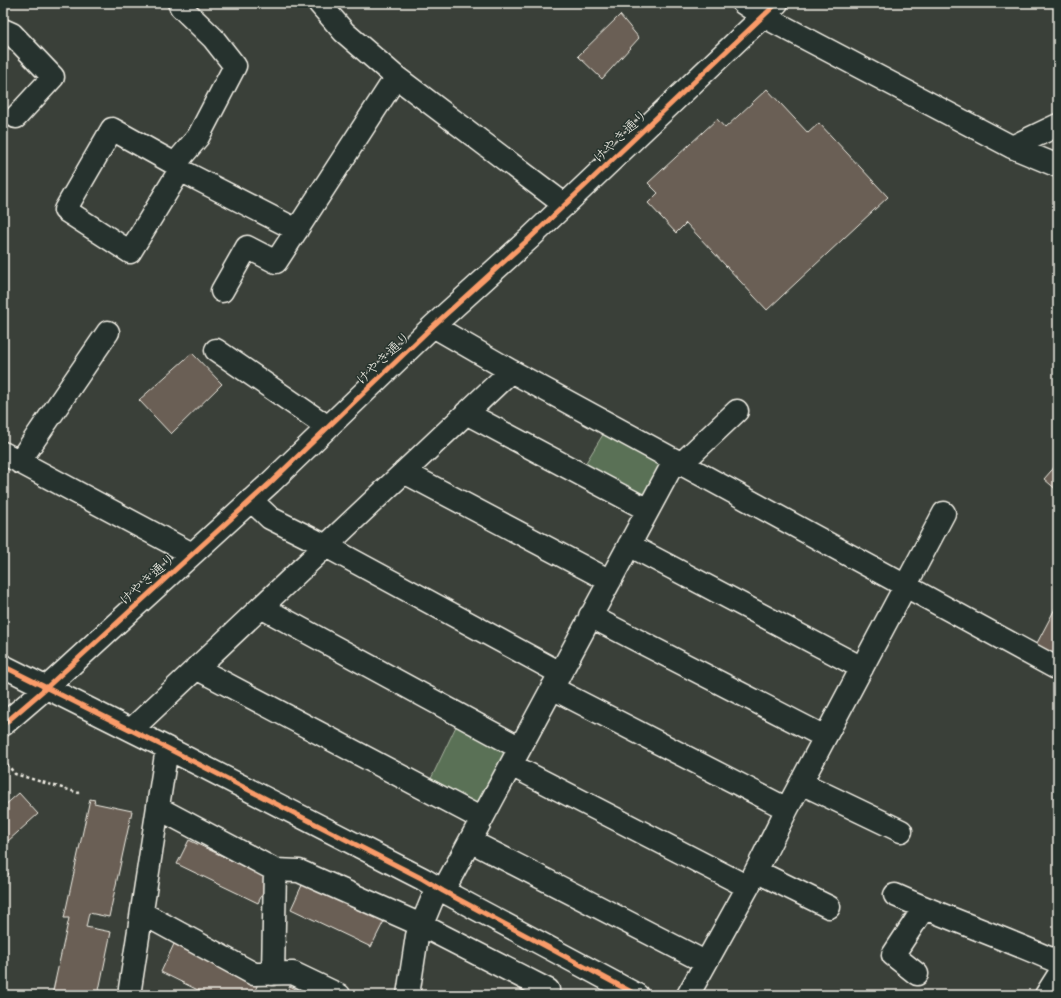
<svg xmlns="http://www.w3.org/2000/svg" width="1061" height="998" font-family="'Indie Flower','Klee One',sans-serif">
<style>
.green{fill:#5a7156;stroke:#a7b19f}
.building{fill:#6a5f54;stroke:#f4f1e8}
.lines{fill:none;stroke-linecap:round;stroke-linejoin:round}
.minor-casing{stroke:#f4f1e8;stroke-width:25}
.path{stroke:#f4f1e8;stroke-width:2.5;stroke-dasharray:3 3;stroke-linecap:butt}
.minor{stroke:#26332d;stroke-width:22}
.cycleway-casing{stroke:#26332d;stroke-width:8}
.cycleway{stroke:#fa9b69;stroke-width:5}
.labels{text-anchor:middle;stroke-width:3;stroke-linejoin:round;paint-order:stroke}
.street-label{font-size:14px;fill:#f4f1e8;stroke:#26332d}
</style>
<rect width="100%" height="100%" fill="#3a4039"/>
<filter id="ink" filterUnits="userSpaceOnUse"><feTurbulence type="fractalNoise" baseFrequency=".025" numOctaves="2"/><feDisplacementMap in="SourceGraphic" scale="8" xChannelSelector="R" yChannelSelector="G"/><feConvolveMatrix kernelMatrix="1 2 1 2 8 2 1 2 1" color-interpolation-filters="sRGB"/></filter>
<g filter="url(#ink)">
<path class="green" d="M607,428L665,468L649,499L582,469Z
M460,718L509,746L484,809L427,787Z"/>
<path class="building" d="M620,15L639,38L602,79L578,56Z
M767,89L808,133L819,123L888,197L767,310L686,223L676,233L648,203L658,193L648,183L717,119L725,128Z
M192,353L222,384L171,434L139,400Z
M1058,463V491L1044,479Z
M1058,603V657L1036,645Z
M19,793L38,814L8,841L3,835V807Z
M90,799L95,800L94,803L132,811L109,917L89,913L86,927L111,932L98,995H52L69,918H64Z
M189,840L270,879L258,903L177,864Z
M3,868L9,874L3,880Z
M303,883L384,921L371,947L291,909Z
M174,944L258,984L253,995H208L161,972Z
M290,986L307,995H285Z"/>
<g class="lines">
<defs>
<path id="minor" d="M319,3L344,32L396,77L565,205
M743,3L763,16L1012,147L1058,166
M3,30L12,34L53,77L16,117
M1012,147L1058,125
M175,164L198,137L235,66L213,38L181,7L179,3
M180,170L130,252L65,210L112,129L175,164L180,170L297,230
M222,291L247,247L276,262L396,77
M433,326L511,371L1058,669
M216,350L328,427
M466,413L648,510
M3,453L192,554
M19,462L108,332
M681,464L737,411
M404,472L610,581
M251,500L270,518L326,546L560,673
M629,545L862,668
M261,607L520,748
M590,616L825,737
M3,666L167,748L423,879L443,891L637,995
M196,668L482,819
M552,688L787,809
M3,725L46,688L270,483L433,326L530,238L777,3
M131,730L511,371
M511,765L748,887
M801,783L901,831
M158,808L275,870L299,871L421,925L548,990
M470,841L705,962
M756,871L829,907
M443,891L675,460
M895,895C949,919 1004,938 1058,962
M142,913L254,974L293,973L339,995
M273,974L275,870
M917,974L893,955L924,908
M129,995L167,748
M408,995L417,936L437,888
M688,995L748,887L787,809L944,513
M1046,995L1058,976"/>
</defs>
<use href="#minor" class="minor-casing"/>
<path class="path" d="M3,759L15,774L79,793"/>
<use href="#minor" class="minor"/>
<defs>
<path id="cycleway" d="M3,666L167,748L423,879L443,891L637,995
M3,725L46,688L270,483L433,326L530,238L777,3"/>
</defs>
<use href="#cycleway" class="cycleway-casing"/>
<use href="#cycleway" class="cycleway"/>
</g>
</g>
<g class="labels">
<g class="street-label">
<text transform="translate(620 136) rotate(-44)" y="5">けやき通り</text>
<text transform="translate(383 358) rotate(-44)" y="5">けやき通り</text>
<text transform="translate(147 579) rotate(-42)" y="5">けやき通り</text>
</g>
</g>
<rect width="1061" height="998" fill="none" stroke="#26332d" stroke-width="16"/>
<rect x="8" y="8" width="1045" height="982" fill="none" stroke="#f4f1e8" stroke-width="1.5" filter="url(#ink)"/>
</svg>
